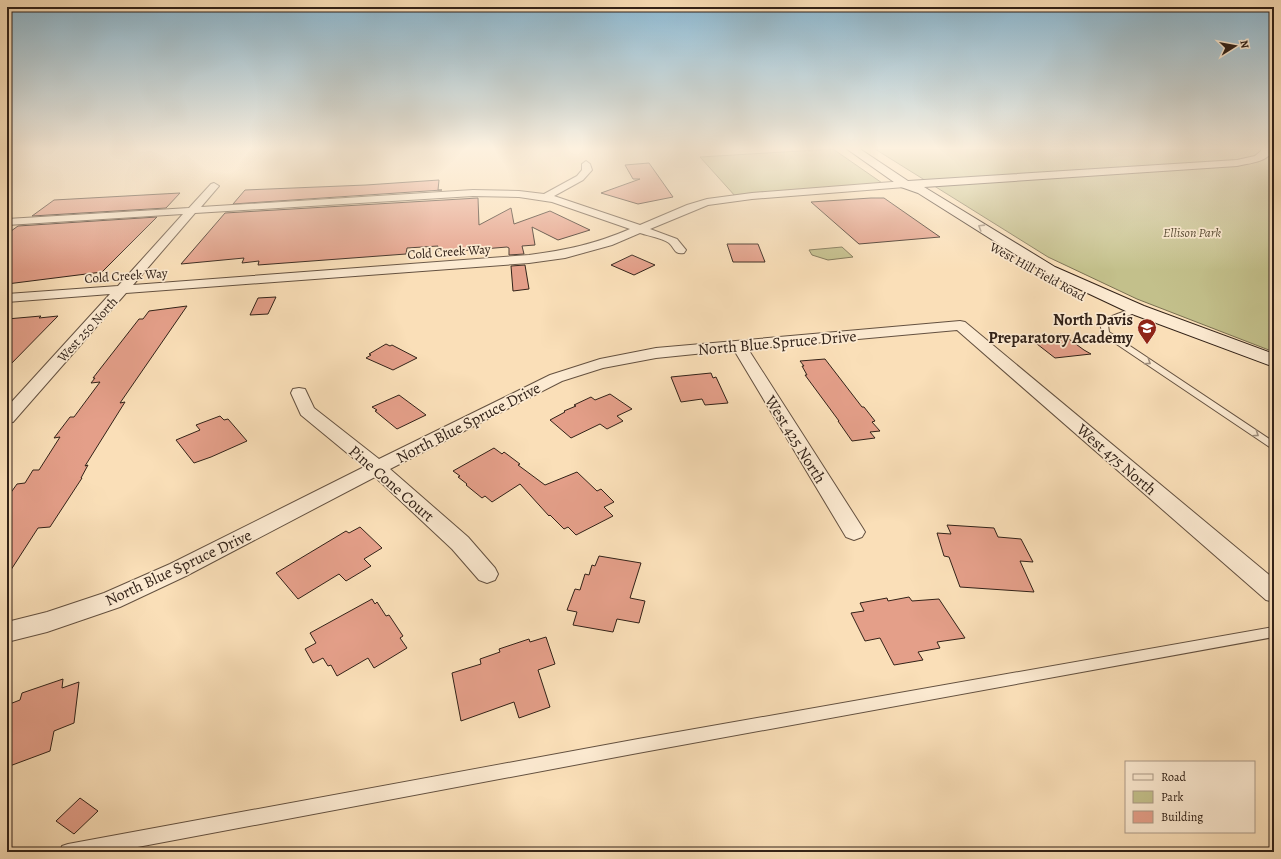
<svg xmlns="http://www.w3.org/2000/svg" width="1281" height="859" font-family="Alegreya,serif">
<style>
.green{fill:#c3c08b;stroke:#7a7152}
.building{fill:#e49f89;stroke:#322218}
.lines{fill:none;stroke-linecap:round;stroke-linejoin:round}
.lane-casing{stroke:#645140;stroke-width:2}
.street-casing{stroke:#645140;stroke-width:2}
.secondary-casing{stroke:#322218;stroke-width:2}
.lane{fill:#fcead1;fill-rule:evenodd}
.street{fill:#fcead1;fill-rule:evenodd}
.secondary{fill:#fcead1;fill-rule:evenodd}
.oneway{stroke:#a1907e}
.labels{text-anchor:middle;stroke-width:3.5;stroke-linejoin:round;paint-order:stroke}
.far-park-label{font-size:13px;font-style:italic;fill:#5e513a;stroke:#fcead1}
.far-street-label{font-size:13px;fill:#322218;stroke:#fcead1}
.poi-label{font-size:16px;font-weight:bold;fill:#322218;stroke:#fcead1;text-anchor:end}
.street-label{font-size:16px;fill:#322218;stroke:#fcead1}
</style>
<rect width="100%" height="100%" fill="#fadfb8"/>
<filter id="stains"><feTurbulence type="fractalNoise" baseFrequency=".005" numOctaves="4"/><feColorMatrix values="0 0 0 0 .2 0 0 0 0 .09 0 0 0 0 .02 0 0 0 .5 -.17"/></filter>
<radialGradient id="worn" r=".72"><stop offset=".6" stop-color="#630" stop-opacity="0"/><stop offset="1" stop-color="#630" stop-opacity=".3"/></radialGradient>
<path class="green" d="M833,149L885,185L736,197L700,157Z
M875,149H1274V352L1137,299L1048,257Z
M842,247L853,257L828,260L812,255L809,250Z"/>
<path class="building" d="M649,163L673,197L638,204L601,193L640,179H633L625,165Z
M439,180L438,190H442L233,204L245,190L366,185Z
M180,193L166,208L32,216L54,200Z
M478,198L479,225L511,208L514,224L550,211L590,230L558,240L532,227L535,245L522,246L524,254L509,255V248L507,247L459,251V249L437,251L438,246L407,248L406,254L258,265L259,261L242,263L244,258L181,264L225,213Z
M871,198H884L940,237L859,244L811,202Z
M157,217L102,272L7,284V234L18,226Z
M727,244H758L765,262H733Z
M632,255L655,265L634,275L611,265Z
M525,265L529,289L513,291L511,266Z
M276,297L268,314L250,315L258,298Z
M187,306L120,403L125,402L85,466L88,465L81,478H82L50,527L38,528L7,576V498L17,484L25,483L33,470H39L60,437L54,438L70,417H74L100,382L91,383L95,378H93L139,319H143L149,311Z
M41,316L39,318L58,316L7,368V319Z
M1062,334L1084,350L1091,354L1055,358L1028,337Z
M386,344L390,346L392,345L417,358L393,370L366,358L371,355L369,354Z
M825,359L862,407H864L875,421L872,422L880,431L870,432L875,438L852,441L838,421H839L805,375H807L802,366H804L800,361Z
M711,373L713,378L716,377L728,403L705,405L702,399L681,402L671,377Z
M610,394L632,409L617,416L623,421L607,429L600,424L571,438L550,420L565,412L564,411L576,406L574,405L591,397L595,400Z
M399,395L426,415L397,429L375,411L377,410L372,407Z
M220,416L224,420L228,419L247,441L211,457L194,463L176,440L200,430L196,425Z
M494,448L502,454L504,452L520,464L518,465L545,485L577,472L597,491L601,489L614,502L604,507L613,516L576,535L568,527L564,529L550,515L549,516L520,484L492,502L485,496L482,498L466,485L467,484L458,477L460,476L453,471Z
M947,525L994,528L998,537L1021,539L1033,562L1020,561L1034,592L960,587L949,557L944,556L937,533L951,534Z
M360,527L382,548L364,559L371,566L346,581L339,574L298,599L276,573L346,531L349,533Z
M599,556L641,563L630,598L645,601L639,623L617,619L613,632L573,625L577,612L567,610L575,589L580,590L585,574L589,575L592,565L595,566Z
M909,597L912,601L939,599L965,638L937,642L940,648L918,652L923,660L894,665L880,638L865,641L851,613L864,611L860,603L887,598L888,601Z
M372,599L375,604L377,602L386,616L389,615L403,636L400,638L407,648L374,668L368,658L337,676L331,665L328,666L323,658L313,663L305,649L316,643L310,633Z
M546,637L555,664L538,670L550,707L519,718L514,702L461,721L452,673L481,664L480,659L500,652L499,649L529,639L530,642Z
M63,679L62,688L79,682L74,723L54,731L50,751L7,767V705L20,700L22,693Z
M80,798L98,811L74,834L56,821Z"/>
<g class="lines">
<defs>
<path id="lane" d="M1138,308L1140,309V311L1114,321L1108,325L1109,332L1274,442V449L1271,448L1103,335L1100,324C1109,315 1126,311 1138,308Z
M1274,627V637L638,753L111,852H60L62,846L68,844L638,739Z"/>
<path id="street" d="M586,161L590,164L592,170L583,180L554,196L640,225L687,205L707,199L752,193L905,181L910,184L905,187L752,199L708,205L650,229L677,239L686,250L684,253C674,255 675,248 669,243C662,238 649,236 640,233L612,245L565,258L529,263L126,293L13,422L7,423V407L110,294L7,302V294L118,286L183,214L7,225V219L189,208L211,184L214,183L219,186L201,207L473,190L519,191L544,194L577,176L582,170V164ZM473,196L519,197L552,202L630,229C595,244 567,250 529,255L133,285L195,213Z
M960,321L965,322L1274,579V602L1266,600L957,330L748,349L862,527L865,532L862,537L854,540L846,537L734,350L656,358L603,368L562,381L390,469L468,537L495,568L498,574L495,580L487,583L479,580L452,549L375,477L186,576L120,607L47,632L7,642V622L47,612L104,593L170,564L364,467L301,415L291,393L293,389L299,388L305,389L314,408L379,459L550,375L600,359L656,348Z"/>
<path id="secondary" d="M847,149H860L908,181L1237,160L1255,156L1261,151V149H1271L1272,152C1264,163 1249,163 1237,166L924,187L1055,267L1144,306L1274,354V367L1132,314L1045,273L918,193L901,187Z"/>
</defs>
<use href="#lane" class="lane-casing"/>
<use href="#street" class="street-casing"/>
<use href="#secondary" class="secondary-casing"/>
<use href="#lane" class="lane"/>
<use href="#street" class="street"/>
<use href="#secondary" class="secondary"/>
</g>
<defs><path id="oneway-chevron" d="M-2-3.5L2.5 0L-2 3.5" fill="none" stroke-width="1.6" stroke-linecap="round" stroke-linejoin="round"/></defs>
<g class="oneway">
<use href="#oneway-chevron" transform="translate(981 227) rotate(-148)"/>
<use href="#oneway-chevron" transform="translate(1148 362) rotate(34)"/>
<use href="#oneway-chevron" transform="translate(1256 434) rotate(34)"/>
</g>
<linearGradient id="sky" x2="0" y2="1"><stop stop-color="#8ab8d2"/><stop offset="0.55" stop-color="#fdf1df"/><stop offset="1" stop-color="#fdf1df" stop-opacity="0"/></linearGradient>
<rect width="1281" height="270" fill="url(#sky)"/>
<defs>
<symbol id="school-pin" viewBox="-11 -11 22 30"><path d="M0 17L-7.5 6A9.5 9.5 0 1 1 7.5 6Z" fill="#8f2418" stroke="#fcead1"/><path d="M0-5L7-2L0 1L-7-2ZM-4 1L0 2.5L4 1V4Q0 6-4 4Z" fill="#fff"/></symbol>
</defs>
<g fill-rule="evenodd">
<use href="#school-pin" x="1136" y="317" width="22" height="30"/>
</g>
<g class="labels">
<g class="far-park-label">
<text x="1192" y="237">Ellison Park</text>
</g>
<g class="far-street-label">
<text transform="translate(449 251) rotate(-4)" y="5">Cold Creek Way</text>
<text transform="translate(1038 271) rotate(29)" y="5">West Hill Field Road</text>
<text transform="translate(126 275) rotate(-4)" y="5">Cold Creek Way</text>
<text transform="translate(87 329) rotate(-48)" y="5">West 250 North</text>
</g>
<g class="poi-label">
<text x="1133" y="325">North Davis<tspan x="1133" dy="18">Preparatory Academy</tspan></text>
</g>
<g class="street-label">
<text transform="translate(777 342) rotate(-5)" y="6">North Blue Spruce Drive</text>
<text transform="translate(468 422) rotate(-27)" y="6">North Blue Spruce Drive</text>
<text transform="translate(796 439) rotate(58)" y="6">West 425 North</text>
<text transform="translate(1117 459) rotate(41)" y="6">West 475 North</text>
<text transform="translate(392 483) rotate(41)" y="6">Pine Cone Court</text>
<text transform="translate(178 567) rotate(-25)" y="6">North Blue Spruce Drive</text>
</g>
</g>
<rect width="1281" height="859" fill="none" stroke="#fadfb8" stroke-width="24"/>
<rect x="8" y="8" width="1265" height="843" fill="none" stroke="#322218" stroke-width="2"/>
<rect x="12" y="12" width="1257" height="835" fill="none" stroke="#322218"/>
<rect x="1125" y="761" width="130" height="72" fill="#fcead1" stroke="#ab9a87"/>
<rect x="1133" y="774" width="20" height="6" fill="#fcead1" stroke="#ab9a87"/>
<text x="1161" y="781" font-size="12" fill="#322218">Road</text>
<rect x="1133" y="791" width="20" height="12" fill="#c3c08b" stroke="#ab9a87"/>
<text x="1161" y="801" font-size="12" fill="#322218">Park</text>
<rect x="1133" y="811" width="20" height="12" fill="#e49f89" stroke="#ab9a87"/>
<text x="1161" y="821" font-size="12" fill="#322218">Building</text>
<g transform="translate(1235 46) rotate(79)" stroke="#fcead1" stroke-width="3" paint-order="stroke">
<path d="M0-3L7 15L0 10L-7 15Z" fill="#322218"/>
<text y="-6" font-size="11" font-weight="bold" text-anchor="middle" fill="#322218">N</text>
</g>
<rect width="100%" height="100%" filter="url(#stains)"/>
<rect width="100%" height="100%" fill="url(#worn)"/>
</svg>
